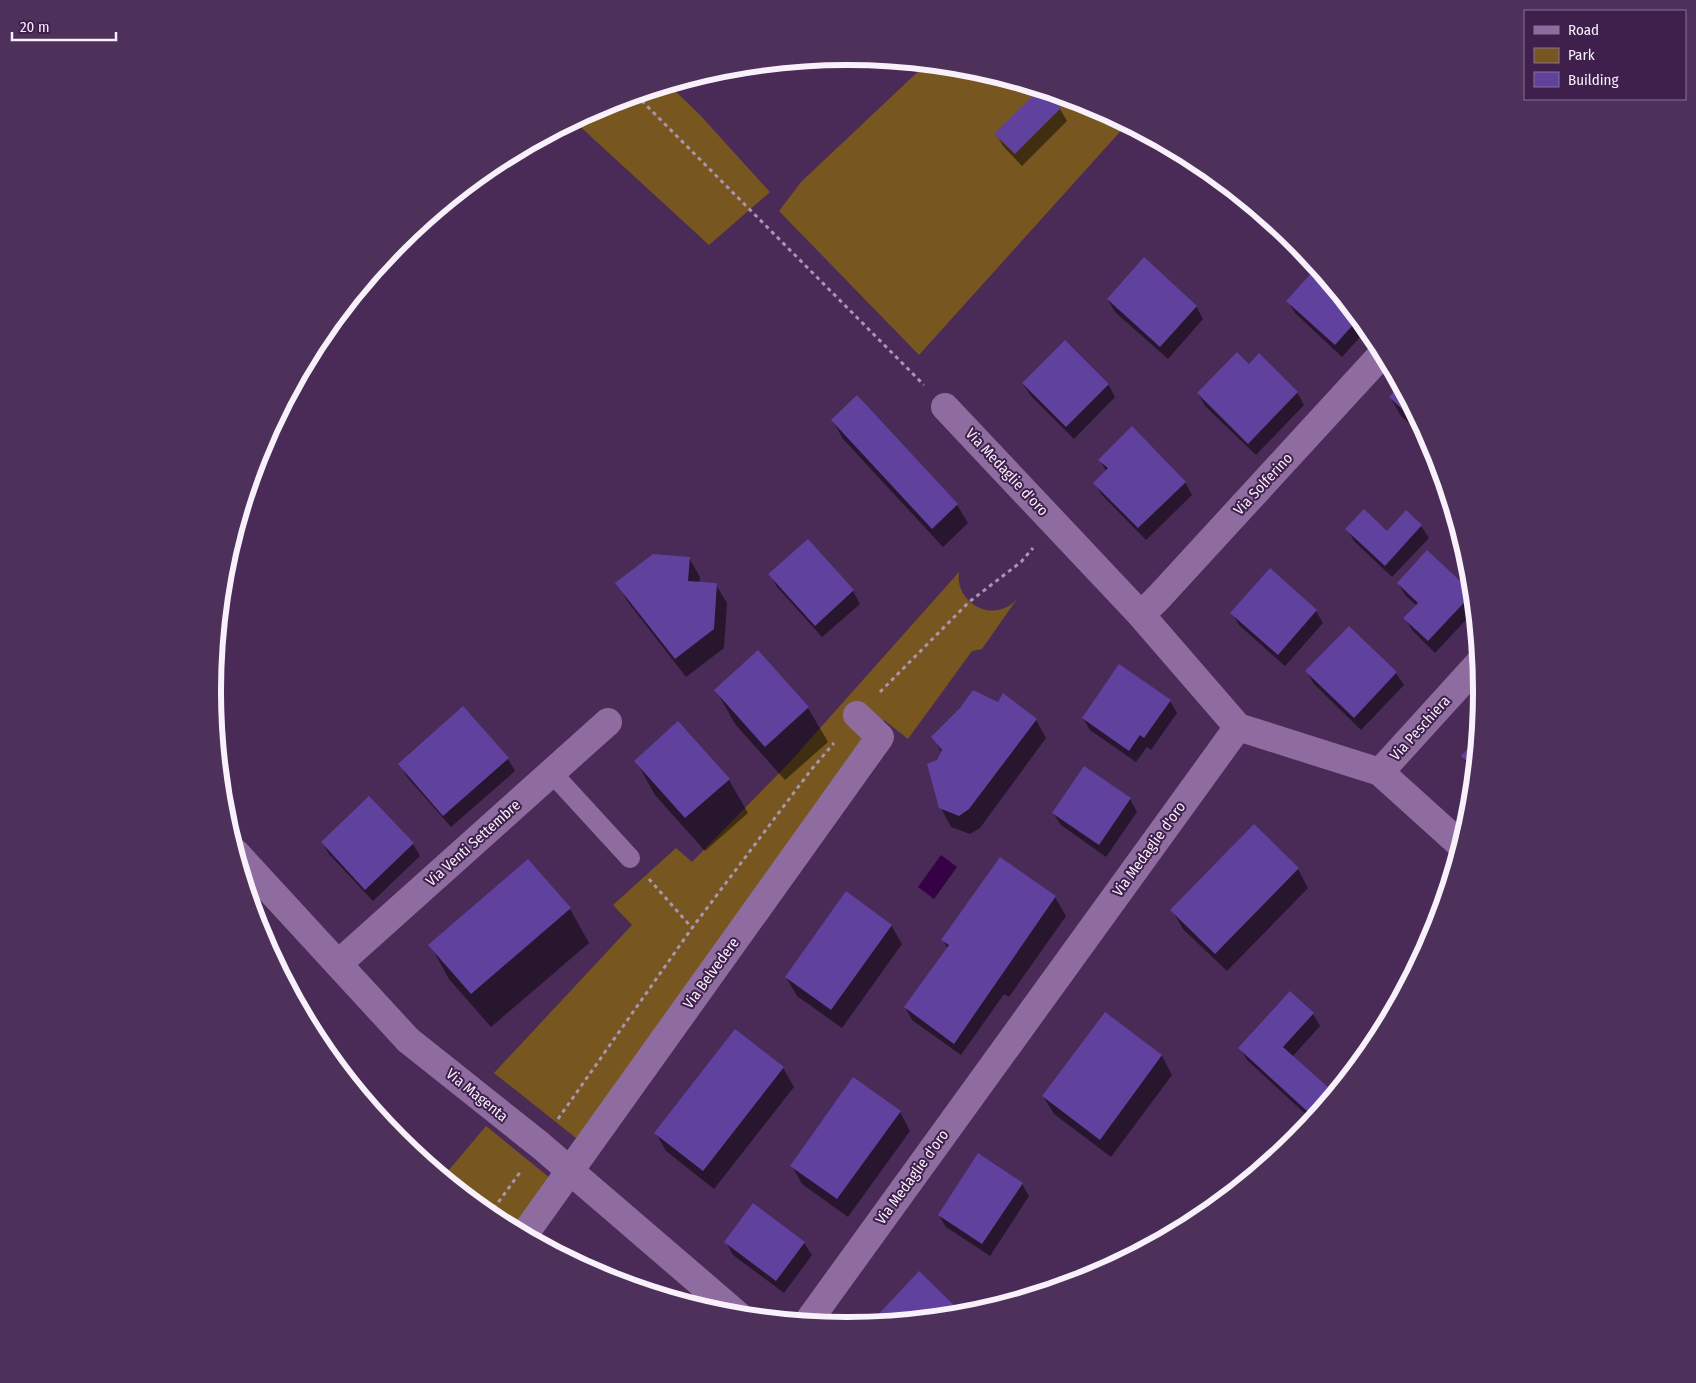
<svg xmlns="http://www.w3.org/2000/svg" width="1696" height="1383" font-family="'Fira Sans Condensed',sans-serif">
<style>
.green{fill:#78561f}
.water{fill:#350345}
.shadow{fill:#0007}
.building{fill:#60419e}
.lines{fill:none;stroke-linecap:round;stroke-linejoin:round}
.path{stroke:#a895b0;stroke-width:3;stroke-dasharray:4 4;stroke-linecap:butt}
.lane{stroke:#8f6c9f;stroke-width:20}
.street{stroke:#8f6c9f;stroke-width:28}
.labels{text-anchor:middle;stroke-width:4;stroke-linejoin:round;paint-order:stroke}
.street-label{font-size:15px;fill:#f8f0fb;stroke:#3f204c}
.rim{fill:none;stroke:#f8f0fb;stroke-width:6}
</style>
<rect width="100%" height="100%" fill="#4a2a57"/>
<path class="green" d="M926,64L972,69L1091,105L1127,124L919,355L779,211L801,182Z
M669,85L700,115L770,192L709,245L574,121L605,105Z
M959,572C955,599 984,619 1007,607C1011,605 1014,602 1017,599L982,649L972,651L908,739L884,720L581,1142L494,1073L632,925L613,905L676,848L692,862L789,763Z
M486,1126L550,1178L517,1232L495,1220L443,1177Z"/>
<path class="water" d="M941,855L957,867L934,899L918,887Z"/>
<path class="shadow" d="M1060,109L1067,121L1022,166L1003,146L996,134Z
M1318,268L1368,328L1342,357L1295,313L1288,301Z
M1108,300L1196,306L1203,319L1168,359L1115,312Z
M1249,365L1297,392L1304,405L1256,455L1205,406L1198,393Z
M1023,384H1108L1115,397L1074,439L1031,396Z
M1401,385L1433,445L1401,416L1390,397Z
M857,397L957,505L968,523L943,547L843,439L833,421Z
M1100,460L1185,482L1192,495L1146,540L1102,495L1095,483L1106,471Z
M1406,512L1421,526L1429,538L1392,577L1354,541L1347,529L1387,532Z
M807,541L853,591L860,604L822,637L777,587L770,574Z
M689,558L700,577L699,583L716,585L727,603L724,648L686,677L628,602L617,583Z
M1398,583L1472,594L1474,598L1475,610L1435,653L1412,630L1405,618L1417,606L1405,595Z
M1316,611L1323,623L1285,666L1239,625L1232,613Z
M1349,628L1396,673L1404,685L1361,730L1314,684L1307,672Z
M758,652L808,708L828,742L785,780L735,724L716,690Z
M1170,701L1177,713L1151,750L1147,747L1136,762L1090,730L1083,718Z
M999,704L1036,720L1046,738L980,828L970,834L951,827L941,808L938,761L942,753L933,737Z
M1479,738L1475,776L1462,756Z
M508,759L515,771L451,827L407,777L400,764Z
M636,761L729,780L748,813L705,851L655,795Z
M369,798L413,844L420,856L373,901L329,854L322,842Z
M1130,799L1137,812L1106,857L1061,825L1053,813Z
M1000,858L1055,897L1066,916L1009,997L1004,994L961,1055L912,1020L905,1007L948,949L943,940Z
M528,860L570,909L589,943L491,1027L449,979L430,945Z
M1298,869L1308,888L1227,971L1183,929L1172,910Z
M891,925L902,944L842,1028L797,996L786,977Z
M1290,993L1313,1014L1320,1026L1292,1057L1329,1090L1333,1097L1313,1121L1247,1060L1240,1048Z
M1105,1013L1162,1056L1172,1075L1111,1157L1054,1114L1043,1096Z
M783,1068L794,1087L714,1189L666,1151L656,1133Z
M900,1112L910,1131L848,1217L802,1184L792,1166Z
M1022,1184L1029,1196L990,1256L946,1227L939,1215Z
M726,1242L804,1243L812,1255L784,1293L733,1255Z"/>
<path class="building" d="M1040,89L1043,90L1061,108L1015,154L994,134Z
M1144,257L1197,306L1160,347L1107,299Z
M1317,267L1359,318L1335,345L1286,301Z
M1065,340L1109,384L1066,427L1022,383Z
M1237,352L1249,364L1259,353L1298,392L1248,444L1197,393Z
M1401,384L1425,430L1389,397Z
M857,395L958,504L932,529L831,420Z
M1132,426L1186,482L1138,528L1093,483L1108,468L1098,460Z
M1364,509L1387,531L1406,510L1422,525L1385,566L1345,529Z
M808,539L854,590L815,626L768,574Z
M1427,550L1473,593L1428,641L1403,618L1418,603L1397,583Z
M653,554L690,557L688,581L717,583L714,629L675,659L615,583Z
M1270,568L1317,610L1278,655L1230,613Z
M1349,626L1397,672L1354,718L1305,671Z
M758,650L809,707L765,747L714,690Z
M1119,664L1171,700L1144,738L1140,735L1129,751L1082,718Z
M973,690L998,702L1003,693L1037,719L969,809L959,816L939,808L927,764L937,760L942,750L931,737L960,708Z
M463,706L509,758L443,816L398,764Z
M678,721L730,779L685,818L634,761Z
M1479,736V737L1476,770L1461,756Z
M1084,766L1131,798L1099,845L1052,813Z
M369,796L414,843L365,890L321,842Z
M1254,824L1299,868L1215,954L1170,910Z
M1000,857L1056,896L954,1044L904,1007L949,945L941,940Z
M528,859L571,908L471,994L428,945Z
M846,891L892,925L831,1010L785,977Z
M1290,991L1314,1013L1283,1047L1330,1089L1308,1112L1238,1048Z
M1105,1012L1162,1055L1100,1140L1042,1096Z
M735,1029L784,1067L703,1171L654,1133Z
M853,1077L901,1111L837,1199L790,1166Z
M978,1153L1023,1183L982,1244L938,1215Z
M753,1203L805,1242L776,1281L724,1242Z
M919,1271L964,1315L880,1324L875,1318Z
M1063,1279L1069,1285L1052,1290Z"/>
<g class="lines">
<path class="path" d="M636,95L924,385
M880,692L969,602L1021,562L1033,548
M649,879L692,928
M558,1119L692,928L811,770L834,743
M489,1215L521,1171"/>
<path class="lane" d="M552,773L630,858"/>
<path class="street" d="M1141,615L1159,597L1384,352
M1238,727L1380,772L1462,846
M1380,772L1480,662
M236,853L408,1040L540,1145L739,1316
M338,964L608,722
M524,1235L880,737L857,715
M807,1323L1238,727L1141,615L945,407"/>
</g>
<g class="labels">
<g class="street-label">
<text transform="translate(1007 472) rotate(47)" y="5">Via Medaglie d'oro</text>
<text transform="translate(1263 484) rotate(-47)" y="5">Via Solferino</text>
<text transform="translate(1420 728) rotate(-48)" y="5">Via Peschiera</text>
<text transform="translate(473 843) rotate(-42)" y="5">Via Venti Settembre</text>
<text transform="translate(1149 849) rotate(-54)" y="5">Via Medaglie d'oro</text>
<text transform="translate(711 973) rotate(-54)" y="5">Via Belvedere</text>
<text transform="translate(477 1095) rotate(39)" y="5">Via Magenta</text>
<text transform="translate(912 1177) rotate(-54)" y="5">Via Medaglie d'oro</text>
</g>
</g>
<path d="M0 0H1696V1383H0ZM221 691a626 626 0 1 1 1252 0a626 626 0 1 1-1252 0Z" fill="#4e315a" fill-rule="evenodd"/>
<path class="rim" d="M221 691a626 626 0 1 1 1252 0a626 626 0 1 1-1252 0Z"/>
<rect x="1524" y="10" width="162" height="90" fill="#3f204c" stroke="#897392"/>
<rect x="1534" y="26" width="25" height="8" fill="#8f6c9f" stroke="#897392"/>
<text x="1568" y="35" font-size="15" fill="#f8f0fb">Road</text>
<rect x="1534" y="48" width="25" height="15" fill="#78561f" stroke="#897392"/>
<text x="1568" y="60" font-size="15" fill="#f8f0fb">Park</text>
<rect x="1534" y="72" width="25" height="15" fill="#60419e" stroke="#897392"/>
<text x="1568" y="85" font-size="15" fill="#f8f0fb">Building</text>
<path d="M12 32v8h104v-8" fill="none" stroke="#f8f0fb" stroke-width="2.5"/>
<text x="20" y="32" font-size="15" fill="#f8f0fb" stroke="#3f204c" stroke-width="4" paint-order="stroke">20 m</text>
</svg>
